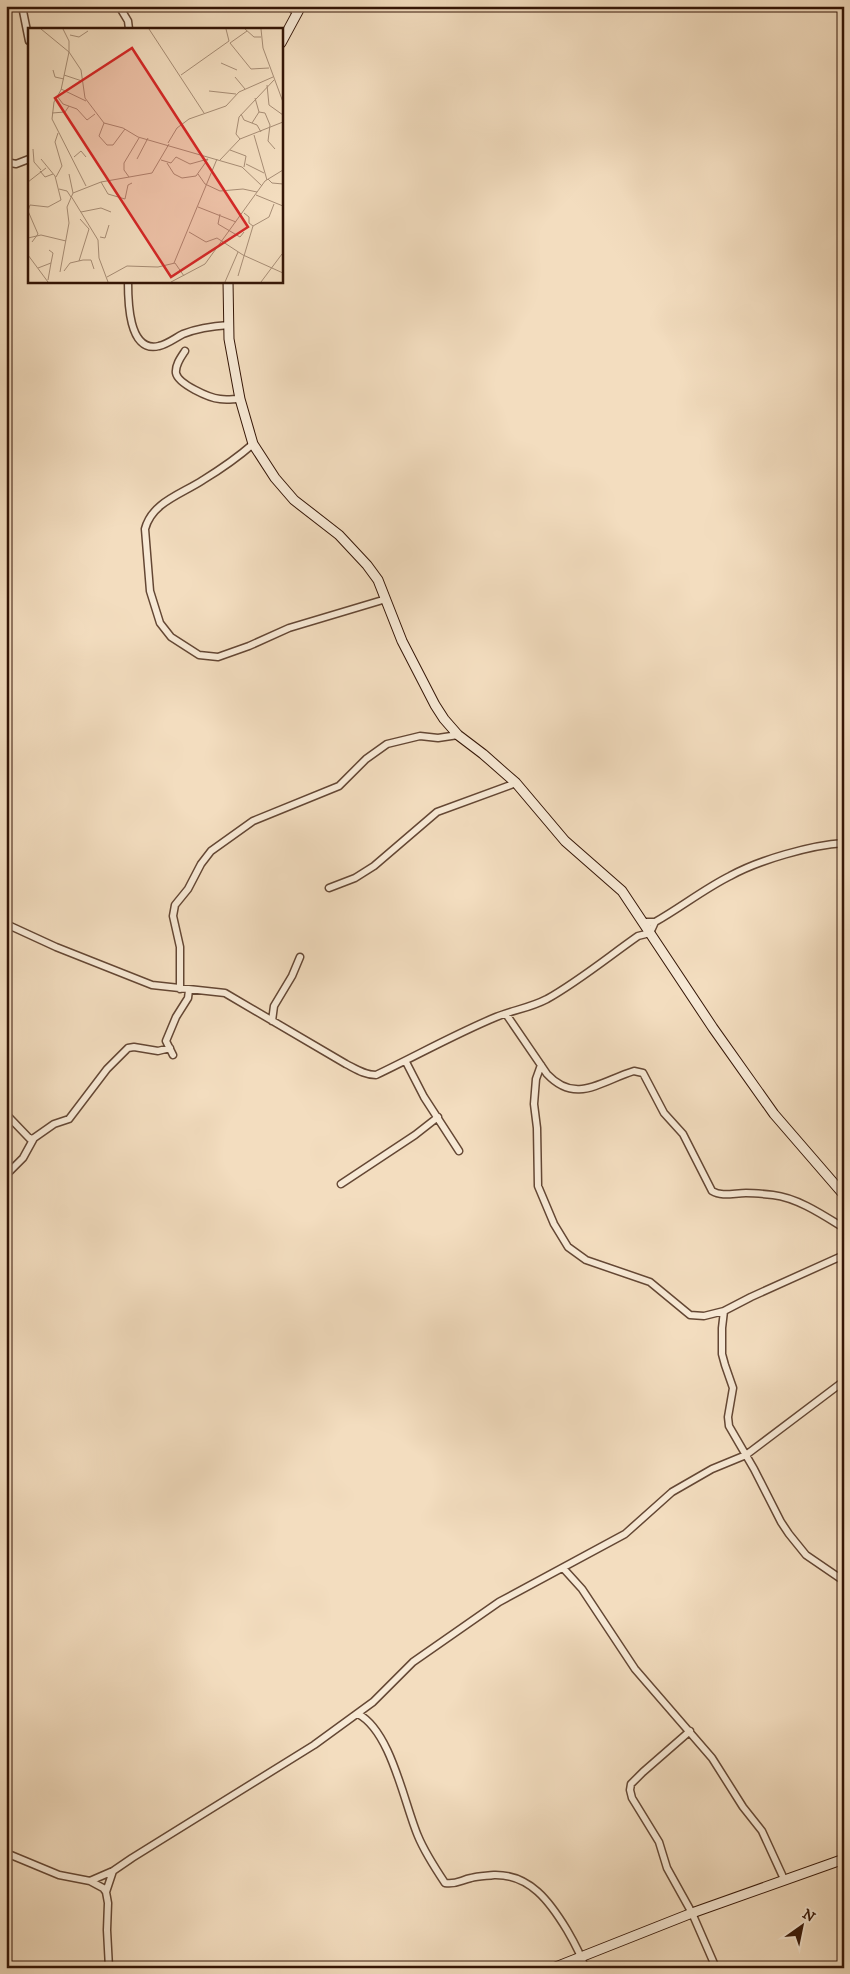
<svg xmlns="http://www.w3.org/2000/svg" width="850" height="1974" font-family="'IM FELL DW Pica',serif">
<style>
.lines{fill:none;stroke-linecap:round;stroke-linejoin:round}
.street-casing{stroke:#644734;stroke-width:9}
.secondary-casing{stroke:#341506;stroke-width:11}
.street{stroke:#f7e9d5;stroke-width:6}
.secondary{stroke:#f7e9d5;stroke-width:9}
.inset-road{fill:none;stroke:#a78d75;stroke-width:1}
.view{fill:#d62828;fill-opacity:0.15;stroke:#d62828;stroke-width:2.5}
.inset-edge{fill:none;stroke:#341506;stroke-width:2.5}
</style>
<rect width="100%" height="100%" fill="#f3ddbf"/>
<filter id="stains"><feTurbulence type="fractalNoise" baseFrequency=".004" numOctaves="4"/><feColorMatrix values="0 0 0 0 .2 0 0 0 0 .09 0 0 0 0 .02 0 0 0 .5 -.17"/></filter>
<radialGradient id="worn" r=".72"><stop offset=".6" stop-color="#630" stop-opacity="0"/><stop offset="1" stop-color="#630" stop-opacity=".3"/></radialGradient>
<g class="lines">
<defs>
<path id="street" d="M22,6L29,41
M119,6L128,21L129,29
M289,6L297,13
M6,162L16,164L29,159
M128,281C128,299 128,354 159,346C168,344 175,338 183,334C198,328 213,326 229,325
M185,351C181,357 175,365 176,373C178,384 209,398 220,399C226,400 233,399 240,399
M253,444C237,458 221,469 203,480C182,494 152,502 145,529L150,591L160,623L171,637L199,655L218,657L249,646L289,628L386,599
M329,888L355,878L374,866L437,812L516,783
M643,922H655C680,908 704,889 730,876C759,860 811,845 844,843
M6,924L56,947L152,985L225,993L346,1064C356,1069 365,1075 376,1075C416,1056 455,1034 496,1017C513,1010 530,1008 547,999C579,981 608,957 638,936L650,933L655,922
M180,989V947L173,916L175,905L188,889L201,864L211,851L253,821L339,786L366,759L387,744L420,736L438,738L458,735
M506,1014L547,1074C576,1105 601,1081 634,1071L643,1073L664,1113L683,1134L712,1191C722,1197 734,1193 746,1193C754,1193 764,1194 773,1195C798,1198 823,1215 844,1228
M272,1021L274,1006L292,976L300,957
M173,1055L166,1041L176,1017L188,998L189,990
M406,1062L424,1097L459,1151
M541,1065L536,1079L534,1104L537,1128L538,1186L554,1224L568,1247L586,1260L650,1282L690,1315L704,1316L724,1311L751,1297L844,1255
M6,1114L30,1139L34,1138L54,1124L69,1119L107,1069L128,1048L134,1047L158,1051L170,1048
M9,1172L23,1158L34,1138
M341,1184L415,1135L438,1117
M724,1311L722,1328V1354L725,1365L733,1388L728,1417L729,1426L754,1469L781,1522L789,1534L806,1555L844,1581
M563,1568L582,1589L635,1669L712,1758L743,1807L762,1831L784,1879
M358,1714C391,1731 404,1803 418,1836C425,1853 435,1868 445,1883C456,1885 461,1880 471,1878C478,1876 487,1876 494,1875C530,1874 550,1902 567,1930C574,1942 581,1954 585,1968
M690,1731L643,1772L631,1784L630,1790L632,1798L659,1842L667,1868L692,1913L716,1968
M6,1853L59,1875L90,1881L103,1888L106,1892L108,1903L107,1930L109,1968
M90,1881L113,1871L132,1858L314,1745L373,1702L413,1662L499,1602L625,1534L672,1492L712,1469L746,1455L844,1381
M106,1892L113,1871"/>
<path id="secondary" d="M281,43L301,6
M228,281L229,339L240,399L253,444L275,478L294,500L339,535L367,565L378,580L402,641L435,705L444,719L458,735L483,754L516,783L565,841L622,891L713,1028L774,1114L844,1195
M553,1968L692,1913L844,1859"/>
</defs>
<use href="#street" class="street-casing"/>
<use href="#secondary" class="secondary-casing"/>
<use href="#street" class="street"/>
<use href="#secondary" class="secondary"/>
</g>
<g transform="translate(28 28)">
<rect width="255" height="255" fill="#f3ddbf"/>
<path class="inset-road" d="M13,1L41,24L33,62L26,74L24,91L58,158M35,1L41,13V24L53,42L57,70L76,95L95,100L110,109L214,139L234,158M121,1L176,85M217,1L226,9H233M233,1L235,20L255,74M219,3L202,15L223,41L241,40M42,7L51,9L60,3M193,35L209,42M25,42L27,49L36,51M36,47L54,53M153,47L201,13L198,1M207,49L217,61M239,57L241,77L255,87M33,61L58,73M181,63L208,66M29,68L35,76L49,81L59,92L67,86M231,84L237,85L242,97L240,113L247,121M24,85L37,84L41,78M213,86L216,92L229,97L233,104M76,95L71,108L79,117H85L97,101M224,95L231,84L227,70M226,107L239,152M212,111L208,106L211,89L246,52M140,115L149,100L161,91L198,78L211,64L245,49M5,121L6,134L13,142M202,122L218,128L216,139M46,129L53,123L58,129M109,131L120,110M133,132L143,135L148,129L162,136L180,131M192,132L212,111L255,94M139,135L146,146L154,150L168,148L180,131M218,136L236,145M12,143L17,149L25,146M41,146L45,165M170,146L177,156L192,163L215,161L229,164M28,149L34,138L27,114L30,105M101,149L96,142V135L111,110M240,151L244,155L255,156M0,154L18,140M73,154L80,166L97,171L100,157L104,155M31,161L39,163L43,169M228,167L255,178M43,168L70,212L71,230L80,254M2,177L20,179L33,172L27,148L13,131M2,177L0,183L10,206L4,214M170,179L208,194M53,184L73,180L83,184M216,185L221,189V195L225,198M192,186L190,196L212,209L216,204M161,204L178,214L189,210L215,227L255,245M72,209L77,210L81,197M0,210L13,207L38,213M0,227L20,254M255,228V201M51,233L61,201L52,191M146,235L189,131M10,240L23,235L25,225L21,222M36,243L42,235L55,232H63L66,241M32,244L41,195L39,179L45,165L73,154L124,145L141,116M210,248L225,198L241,189L246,176M79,249L99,238L130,239L147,235L156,248M20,252L23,235M143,254L177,236L237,153L255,142M197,254L210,224M233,254L254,226"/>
<path class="view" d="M104,20L220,199L143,249L27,70Z"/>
<rect width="255" height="255" class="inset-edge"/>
</g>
<rect width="850" height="1974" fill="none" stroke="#f3ddbf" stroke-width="25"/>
<rect x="8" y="8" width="835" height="1959" fill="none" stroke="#341506" stroke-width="2.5"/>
<rect x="12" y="12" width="825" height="1949" fill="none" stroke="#341506"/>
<g transform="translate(802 1926) rotate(33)" stroke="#f7e9d5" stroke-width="4" paint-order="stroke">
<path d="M0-4L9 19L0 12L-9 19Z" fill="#341506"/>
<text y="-8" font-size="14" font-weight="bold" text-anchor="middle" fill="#341506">N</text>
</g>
<rect width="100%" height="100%" filter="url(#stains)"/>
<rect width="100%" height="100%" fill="url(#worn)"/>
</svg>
